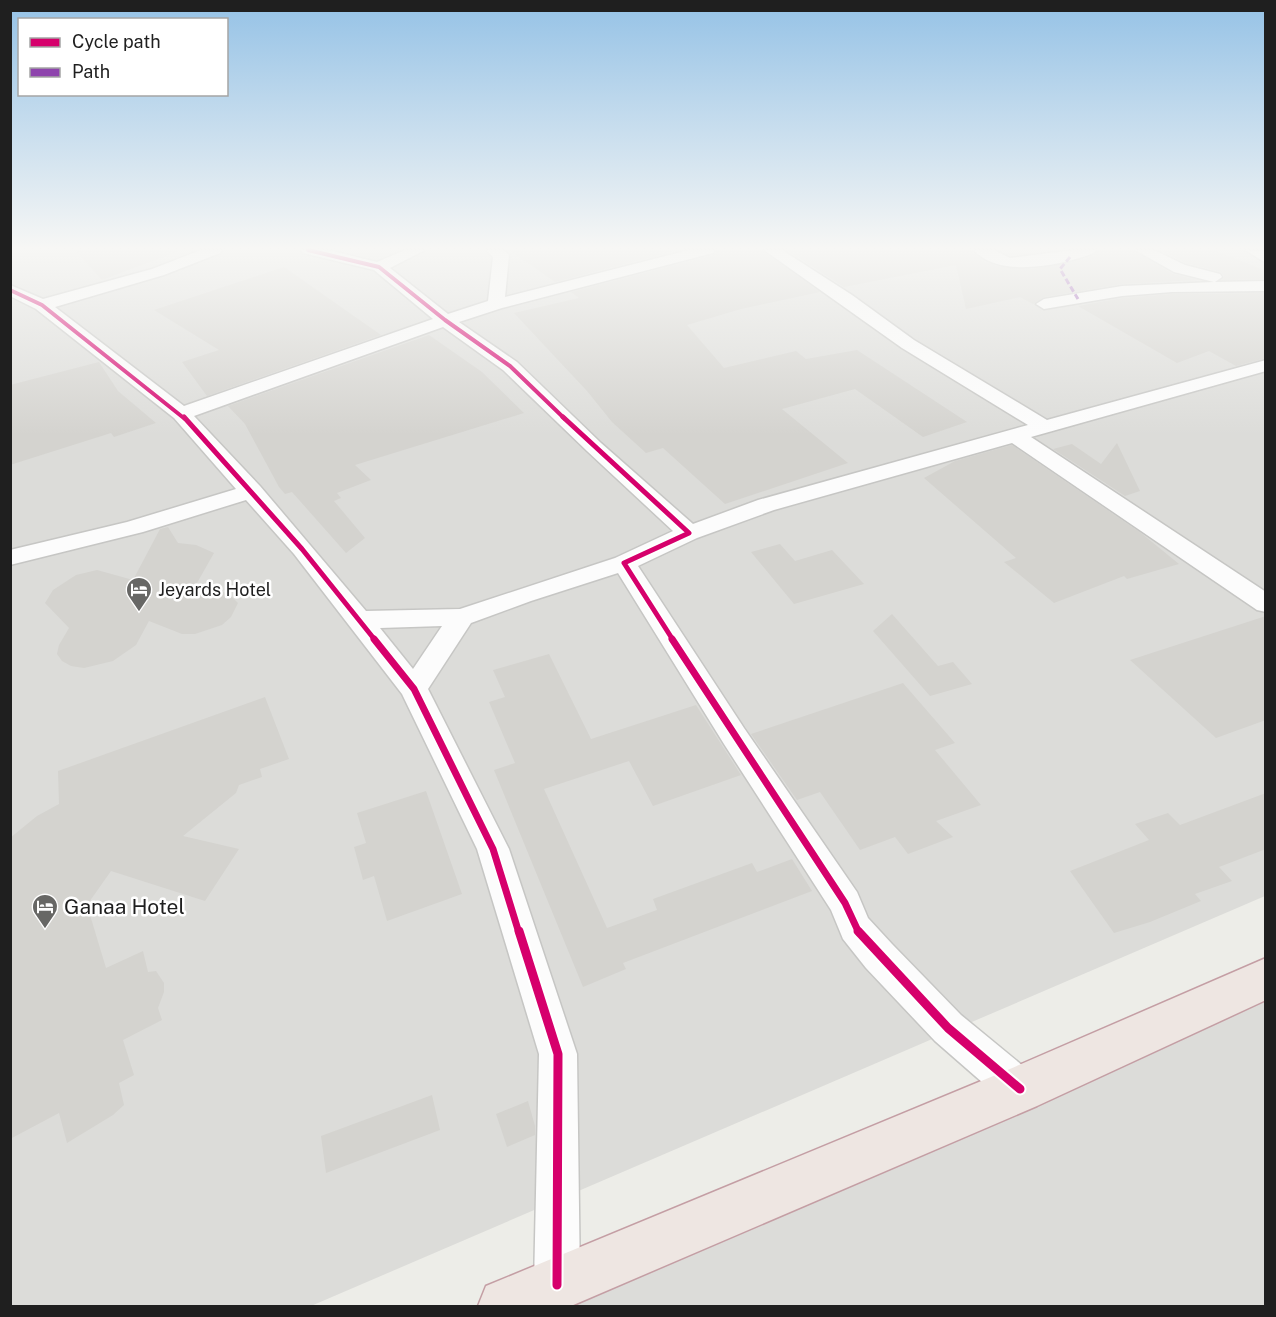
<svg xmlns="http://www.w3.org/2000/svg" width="1276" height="1317" font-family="'Public Sans',sans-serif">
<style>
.residential{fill:#dcdcd9}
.building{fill:#d4d3cf}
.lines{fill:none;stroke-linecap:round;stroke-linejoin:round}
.minor-casing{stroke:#c6c6c4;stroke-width:3}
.trunk-casing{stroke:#c49ea4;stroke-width:3}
.minor{fill:#fcfcfc;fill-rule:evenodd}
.trunk{fill:#eee6e2;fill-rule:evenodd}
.quiet{stroke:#8e44ad;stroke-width:3;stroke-dasharray:6 3;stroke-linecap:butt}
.cycleway-far3-casing{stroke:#fff;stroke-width:6}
.cycleway-far2-casing{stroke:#fff;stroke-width:8}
.cycleway-far1-casing{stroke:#fff;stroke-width:10}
.cycleway-casing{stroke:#fff;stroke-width:13}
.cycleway-far3{stroke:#d6006c;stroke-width:4}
.cycleway-far2{stroke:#d6006c;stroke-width:5}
.cycleway-far1{stroke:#d6006c;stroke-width:7}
.cycleway{stroke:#d6006c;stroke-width:9}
.labels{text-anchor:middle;stroke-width:5;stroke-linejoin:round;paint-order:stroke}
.poi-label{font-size:18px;fill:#1f1f1f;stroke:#fff;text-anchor:start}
.near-poi-label{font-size:21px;fill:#1f1f1f;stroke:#fff;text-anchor:start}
</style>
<rect width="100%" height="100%" fill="#edede8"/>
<path class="residential" d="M10,250H1265V896L311,1306H11Z
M1265,983V1306H558Z"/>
<path class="building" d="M75,250H177V252L102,280Z
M509,250H679L555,282Z
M717,250H762L820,292L741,309L687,325L724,368L796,351L806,359L857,350L967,422L923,437L855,389L782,409L848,463L725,504L663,448L646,453L612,422L587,391L514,313L579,298L571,292L714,255Z
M787,250H972L983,261L998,266L1031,269L1082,260L1095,255L1098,250H1133L1173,274L1198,280L1122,284L1044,297L1033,304L1020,297L966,309L956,265L844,287Z
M1160,250H1214L1266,271V279L1222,280L1224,276L1221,272L1186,263Z
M284,267L381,335L207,396L182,362L219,350L154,310Z
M1266,293V358L1236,366L1209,351L1177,363L1078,306L1122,298L1172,294Z
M429,335L482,372L524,413L355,465L371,480L337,493L341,498L334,501L365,538L346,553L292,492L285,494L279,487L245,424L228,406Z
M99,362L118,391L156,423L114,437L111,433L10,465V385Z
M1117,443L1140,491L1125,496L1053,449L1072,444L1101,464Z
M1012,445L1141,533L1179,564L1127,579L1124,576L1054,603L1004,562L1016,558L924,478L955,461Z
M168,527L178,543L196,545L214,553L197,583L229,594L238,603L231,617L222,625L195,634H182L149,621L136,645L113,661L84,668L71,666L62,661L57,654L59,645L69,628L45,603L53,590L76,575L97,570L133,580L160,529Z
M780,544L795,561L832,550L864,584L794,604L751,552Z
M892,614L938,666L953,662L972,684L930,696L873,631Z
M1266,616V720L1216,738L1130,660Z
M549,654L591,739L696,705L741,775L653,806L629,761L544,789L607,928L657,910L653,899L752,863L757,872L792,859L812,891L623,963L626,969L583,987L494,770L515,763L489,702L505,697L493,670Z
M903,683L955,743L935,750L981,805L936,821L953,837L908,854L895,837L860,850L820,792L797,800L751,734Z
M265,697L289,759L260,769L262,777L239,785L236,793L183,836L239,849L205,901L111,871L87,905L106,968L143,951L148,972L156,971L164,983V992L158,1008L162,1020L123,1040L134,1075L119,1083L124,1105L113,1115L67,1143L59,1113L10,1139V838L37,816L59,804L58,771Z
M426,791L462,894L387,921L374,876L363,880L354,847L366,843L357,813Z
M1266,793V849L1219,867L1232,881L1195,894L1201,901L1150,922L1114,933L1070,871L1149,840L1135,824L1168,813L1180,825Z
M432,1095L440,1130L326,1173L321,1136Z
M528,1101L535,1126V1135L507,1147L496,1114Z"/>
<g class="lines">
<defs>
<path id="minor" d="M201,250H222L220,253L164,275L55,307L184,406L433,319L374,270L303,253L301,250H328L377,262L405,250H425L390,268L448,314L488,301L493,257L486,250H504L509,255L505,297L689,250H715L713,253L502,308L459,322L517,362L601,443L693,524L758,500L1028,425L902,348L764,250H782L852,295L914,340L1047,420L1266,360V371L1031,437L1266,592V612L1257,610L1012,443L774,510L697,538L638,566L744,728L857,892L868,918L892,944L961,1015L1034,1075L1040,1089L1034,1103L1020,1109L1006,1103L935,1041L866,968L843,939L831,910L724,744L618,573L531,601L471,623L428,689L509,849L577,1054L580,1285L573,1301L554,1306L541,1301L534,1285L539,1054L477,849L402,694L294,554L246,500L143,532L10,565V550L127,522L236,489L174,418L36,309L10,296V285L43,299L152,269ZM443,327L503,370L587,451L673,531L615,558L460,609L366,611L260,486L194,416ZM442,626L413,669L380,628Z
M974,250H994L1010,258L1074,250H1096L1094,253C1063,265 998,279 974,250Z
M1135,250H1154L1185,265L1220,274L1222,277L1215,282L1266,281V291L1172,292L1122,296L1044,309L1036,304L1044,299L1122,286L1214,282L1174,272Z
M1245,250L1266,251V263Z"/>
<path id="trunk" d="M1266,958V1000L1037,1106L571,1306H478L486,1286L1003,1072Z"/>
</defs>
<use href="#minor" class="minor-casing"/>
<use href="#trunk" class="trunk-casing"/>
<use href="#minor" class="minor"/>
<use href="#trunk" class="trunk"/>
<path class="quiet" d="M1070,257L1060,269L1078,299"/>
<defs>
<path id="cycleway-far3" d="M308,250L379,267L445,320L510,366L565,419
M10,290L42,305L185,419"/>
<path id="cycleway-far2" d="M184,417L302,549L375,640
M563,417L689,533L624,563L673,640"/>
<path id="cycleway-far1" d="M374,639L414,689L493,849L519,933
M672,639L845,903L859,933"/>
<path id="cycleway" d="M519,931L558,1054L557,1285
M858,931L948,1028L1020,1089"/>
</defs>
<use href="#cycleway-far3" class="cycleway-far3-casing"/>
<use href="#cycleway-far2" class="cycleway-far2-casing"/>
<use href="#cycleway-far1" class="cycleway-far1-casing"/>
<use href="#cycleway" class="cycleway-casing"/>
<use href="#cycleway-far3" class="cycleway-far3"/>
<use href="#cycleway-far2" class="cycleway-far2"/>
<use href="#cycleway-far1" class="cycleway-far1"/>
<use href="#cycleway" class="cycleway"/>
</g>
<linearGradient id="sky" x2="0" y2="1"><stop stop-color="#95c2e6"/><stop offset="0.57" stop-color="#f7f7f5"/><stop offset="1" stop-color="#f7f7f5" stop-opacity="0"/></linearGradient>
<rect width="1276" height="435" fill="url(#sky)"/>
<defs>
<symbol id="hotel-pin" viewBox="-11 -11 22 30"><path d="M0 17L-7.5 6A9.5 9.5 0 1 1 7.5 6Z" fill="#676765" stroke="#fff"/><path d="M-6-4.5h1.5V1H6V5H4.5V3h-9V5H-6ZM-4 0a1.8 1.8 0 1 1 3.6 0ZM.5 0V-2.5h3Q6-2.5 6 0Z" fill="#fff"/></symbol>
</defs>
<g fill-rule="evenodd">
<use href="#hotel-pin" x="124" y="575" width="30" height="40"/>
<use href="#hotel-pin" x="30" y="892" width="30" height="40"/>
</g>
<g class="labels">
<g class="poi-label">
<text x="158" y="596">Jeyards Hotel</text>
</g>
<g class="near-poi-label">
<text x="64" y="914">Ganaa Hotel</text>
</g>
</g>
<rect width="1276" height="1317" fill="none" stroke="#1f1f1f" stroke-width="24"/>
<rect x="18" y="18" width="210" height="78" fill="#ffffff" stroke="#a5a5a5" stroke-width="1.5"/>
<rect x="30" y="38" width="30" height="9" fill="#d6006c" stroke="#a5a5a5" stroke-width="1.5"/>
<text x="72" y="48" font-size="18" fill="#1f1f1f">Cycle path</text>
<rect x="30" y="68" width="30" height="9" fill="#8e44ad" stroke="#a5a5a5" stroke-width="1.5"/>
<text x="72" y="78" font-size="18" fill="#1f1f1f">Path</text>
</svg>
